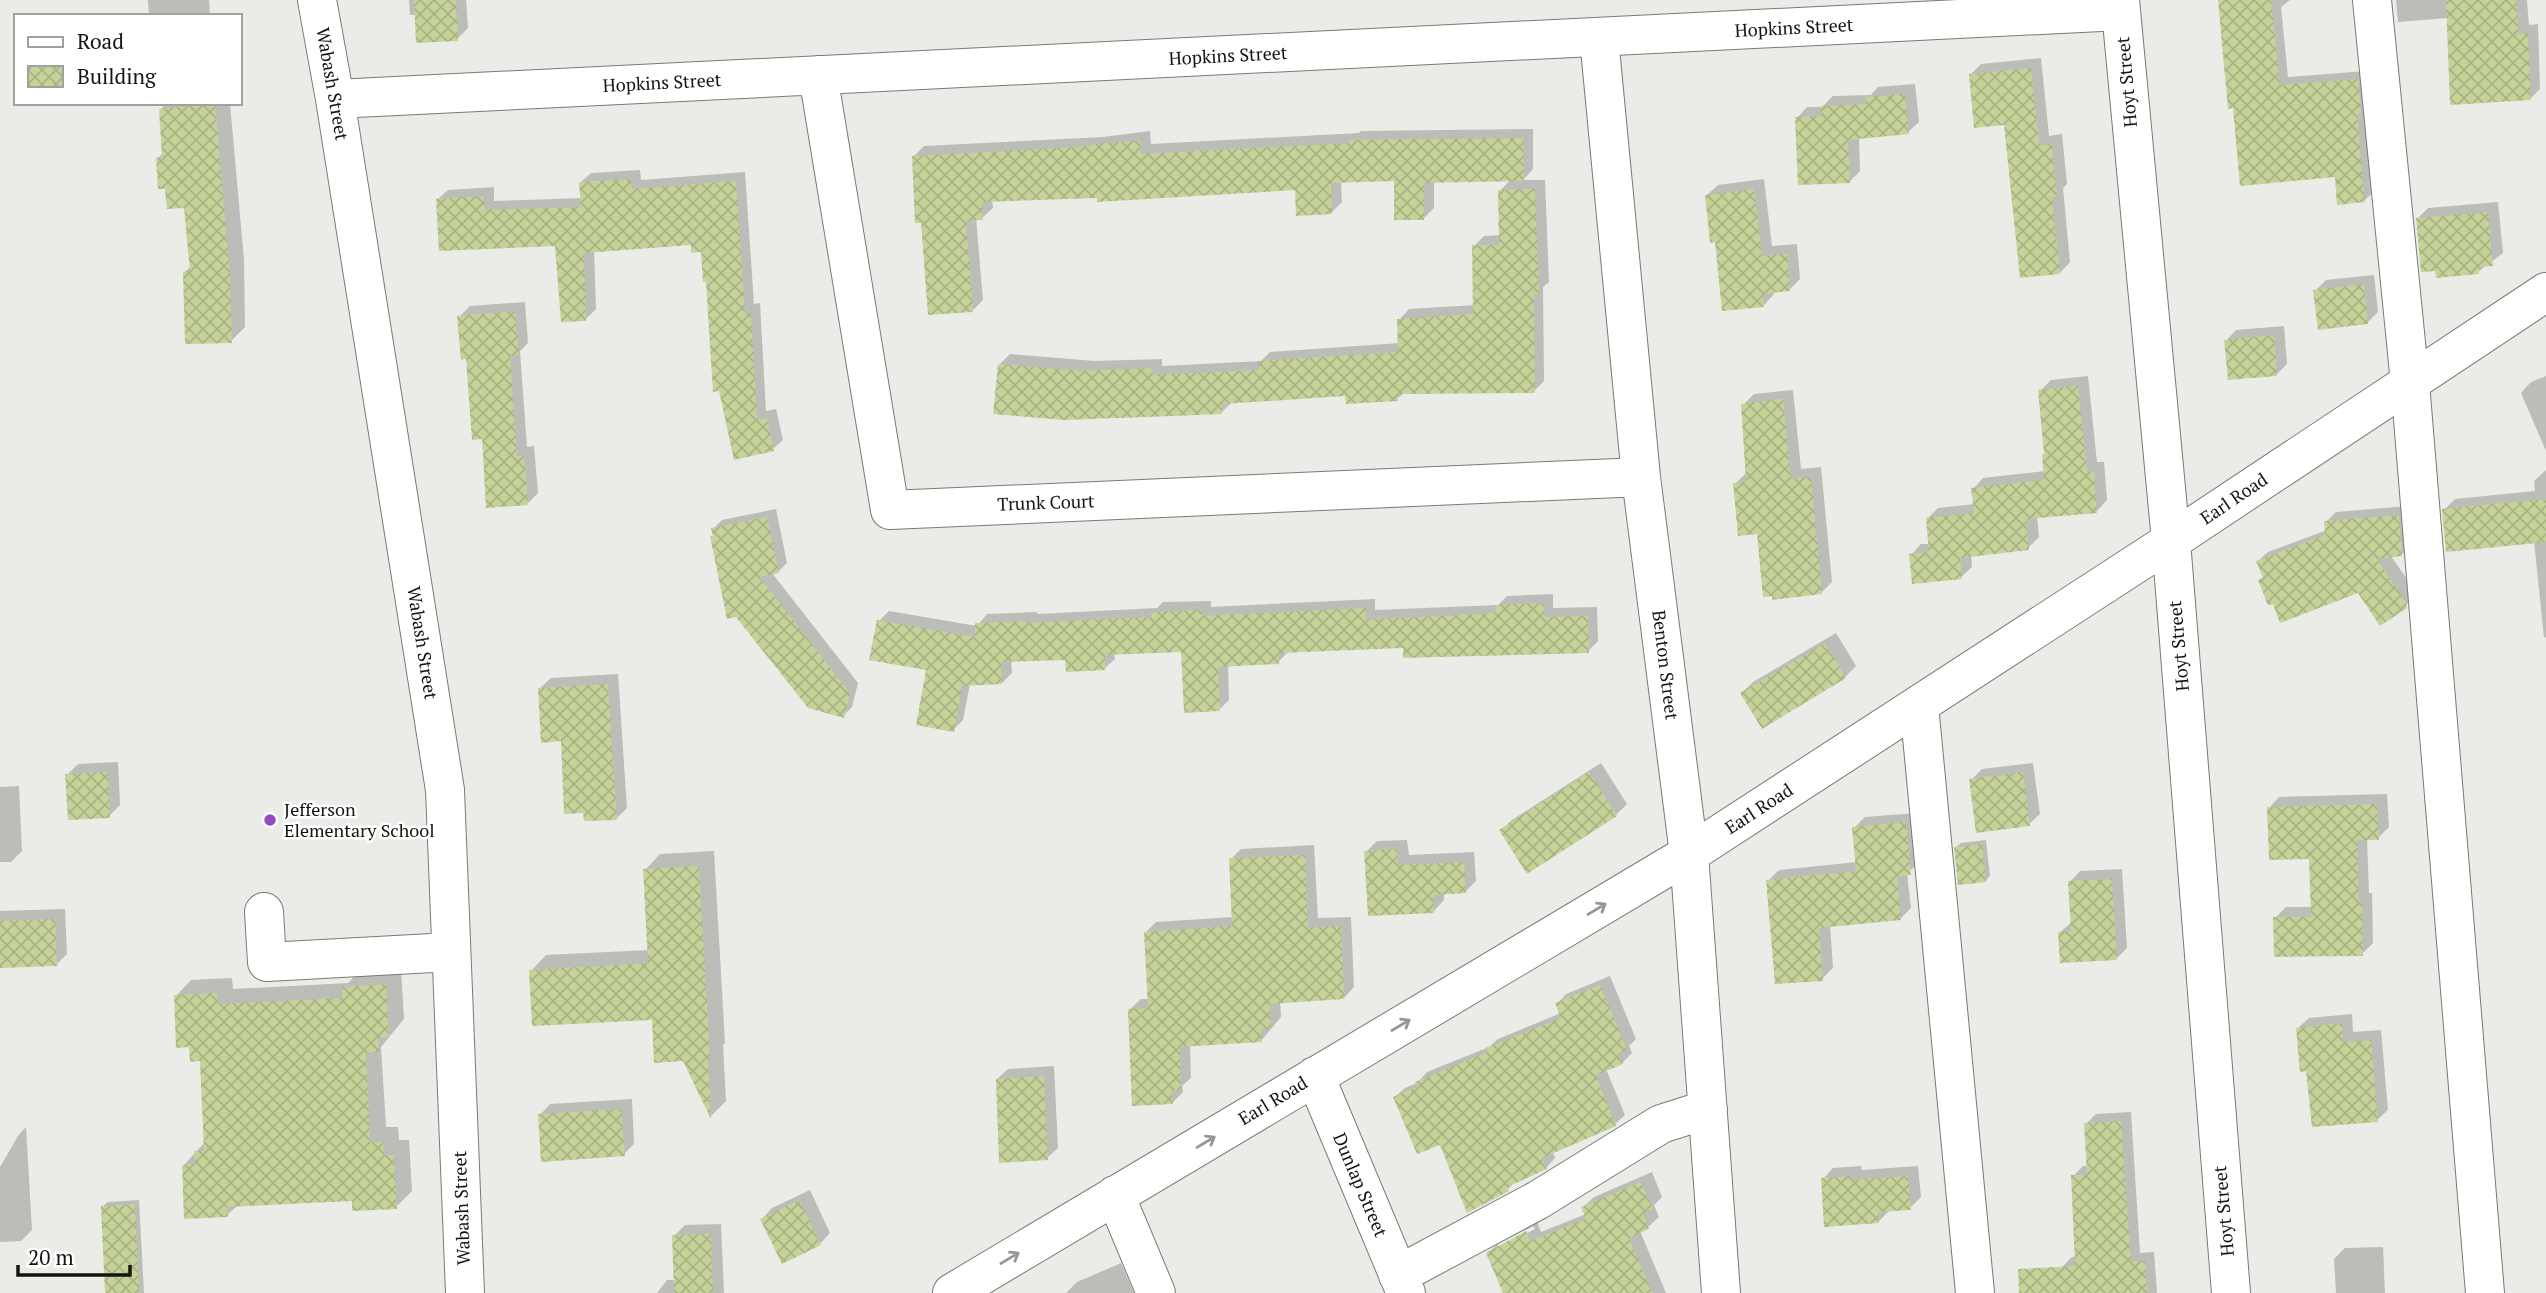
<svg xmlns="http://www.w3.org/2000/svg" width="2546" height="1293" font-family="'PT Serif',serif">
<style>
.shadow{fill:#0003;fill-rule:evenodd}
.building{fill:url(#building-cross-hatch)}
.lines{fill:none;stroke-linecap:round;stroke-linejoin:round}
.minor-casing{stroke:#797a76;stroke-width:40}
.minor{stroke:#fff;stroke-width:38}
.oneway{stroke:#959695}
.poi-dot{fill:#944cbf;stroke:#fff;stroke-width:2.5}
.labels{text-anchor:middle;stroke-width:5;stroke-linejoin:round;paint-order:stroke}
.street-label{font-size:18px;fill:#141513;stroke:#fff}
.poi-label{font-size:18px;fill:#141513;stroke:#fff;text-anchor:start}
</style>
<defs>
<pattern id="building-cross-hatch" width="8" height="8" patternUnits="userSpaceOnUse" patternTransform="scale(1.75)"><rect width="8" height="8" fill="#c5d399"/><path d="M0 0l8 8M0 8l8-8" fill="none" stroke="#a8b483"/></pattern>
</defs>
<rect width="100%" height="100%" fill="#ebece7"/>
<path class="shadow" d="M148,0H209L210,16H149Z
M409,0H466L468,28L457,39L416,15H410Z
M2220,0H2290L2281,7L2288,77L2366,71L2373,192L2364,201L2336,175L2235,106Z
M2396,0H2527L2529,25L2538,24L2540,89L2530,99L2448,18L2398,22Z
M2041,58L2049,136L2062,134L2067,184L2063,188L2070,262L2060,273L2005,123L1971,74L1981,64Z
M1915,84L1919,122L1908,132L1859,137L1860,171L1850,181L1797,118L1807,107H1822L1833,96L1871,95L1878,87Z
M167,103H230L244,260L245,327L231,341L185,272L191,266L185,206L167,187L158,158L164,152L161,109Z
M1533,129V169L1523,180H1545L1549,282L1543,287L1544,381L1534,391L1405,392L1397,399L1347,394L1233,401L1222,412L999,365L1010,354L1094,361L1162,359V366L1261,361L1270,352L1400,343L1399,320L1409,309L1475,305L1474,246L1484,236L1501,235L1500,191L1510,180L1434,181V208L1424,218L1395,179L1341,181L1342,202L1331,213L1297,188L992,200L993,208L982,218H976L983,300L972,311L923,221L914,156L924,146L1103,137L1150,131L1151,144L1359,133L1361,131Z
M640,170L641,180L745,172L754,304L760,303L766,411L776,409L783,440L773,449L736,458L702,250L692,243L594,250L596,309L586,319L557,244L438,199L448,190L494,187V201L582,198L581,182L591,173Z
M1764,179L1772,246L1797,244L1800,279L1789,290L1774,291V294L1764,305L1716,240L1707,195L1718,185Z
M2498,202L2503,253L2478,272L2417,219L2428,208Z
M2374,275L2378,312L2367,323L2315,291L2326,280Z
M525,302L528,343L520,351L527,447L534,446L538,493L527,504L484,438L459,317L470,306Z
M2284,326L2287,364L2277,374L2226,341L2236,330Z
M2088,376L2097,462H2104L2107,500L2097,511L2037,516L2039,537L2028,548L1971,555L1972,567L1961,577L1911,555L1921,544H1930L1927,519L1938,508L1975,504L1973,489L1983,478L2045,471L2044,454L2046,452L2040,391L2051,380Z
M2546,376V451L2521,393L2531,382Z
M1793,390L1801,469L1821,467L1832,582L1821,593L1759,532L1735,484L1746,473L1743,405L1754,394Z
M2546,470V637L2544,638L2534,541L2444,510L2455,499L2535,491L2534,481Z
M2408,506L2411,545L2402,554L2391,556L2415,591L2416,596L2405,606L2358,590L2274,602L2260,580L2264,576L2258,561L2268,552L2327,530L2326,522L2336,512Z
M776,509L787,563L778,572L772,573L858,683L852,707L843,716L736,615L713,529L722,520Z
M1553,594V608L1597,607L1598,641L1588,651L1404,646L1289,651L1278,662L1228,664L1229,700L1219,710L1183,650L1114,653L1115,659L1105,668L1067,658L1011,660L1012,673L1002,683L970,684L963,720L953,730L928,669L879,621L889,611L977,626L987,614L1037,612V614L1157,608L1163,602L1211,601V607L1375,599V610L1498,605L1507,596Z
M1836,633L1856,666L1845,677L1762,727L1742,693L1753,682Z
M618,674L627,808L617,818L563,740L540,688L551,678Z
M118,762L120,805L109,816L67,775L78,764Z
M1601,763L1627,804L1616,815L1501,830L1512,820Z
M2033,763L2040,814L2029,824L1971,780L1982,769Z
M19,786L22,851L11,862H0V787Z
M2387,794L2389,827L2378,838H2367L2369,893H2372L2373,943L2362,954L2275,918L2286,907H2313L2311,857L2269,808L2279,797Z
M1916,813L1921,862L1907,873L1911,908L1900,919L1830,925L1833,968L1822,979L1768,881L1779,870L1857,862L1854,828L1865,817Z
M1407,840L1409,855L1474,852L1476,881L1465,892H1444V900L1434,911L1366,852L1377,841Z
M1986,840L1990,876L1985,881L1956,847L1961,843Z
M1314,845L1318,918L1351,917L1354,987L1344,998L1280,1001L1281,1017L1261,1041L1190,1044L1191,1078L1182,1086L1183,1092L1172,1103L1130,1009L1141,999H1150L1146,932L1156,922L1233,917L1231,859L1241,849Z
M714,851L725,1043L723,1045L726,1101L711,1116L684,1059L653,1018L531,971L546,955L649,950L645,870L660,854Z
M2122,869L2127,948L2116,959L2060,932L2072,922L2070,882L2080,871Z
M65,909L67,954L56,965L0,967V911Z
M401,969L404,1019L381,1047L386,1127H398L399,1140H409L412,1191L396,1207L354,1199L238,1205L227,1215L184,1165L205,1142L202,1059L191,1045L176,996L191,980L232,978L233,989L348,983L359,971Z
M1610,976L1636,1039L1629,1046L1632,1053L1622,1063L1606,1069L1625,1115L1615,1124L1553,1152L1555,1158L1546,1168L1516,1181L1508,1189L1441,1143L1395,1097L1405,1088L1417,1083L1427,1072L1489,1047L1498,1039L1561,1013L1557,1004L1566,994Z
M2352,1014L2353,1032L2381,1030L2388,1110L2377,1120L2308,1069L2298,1028L2309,1018Z
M1054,1066L1058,1148L1047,1158L997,1079L1008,1069Z
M632,1099L634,1144L624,1154L540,1115L550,1104Z
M2131,1112L2140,1253L2154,1252L2157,1293H2064L2062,1267L2072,1257H2077L2073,1176L2083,1166H2088L2086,1124L2096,1114Z
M26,1127L32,1230L21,1241L0,1242V1167L18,1136Z
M1861,1166L1862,1170L1918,1166L1921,1197L1910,1208L1889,1211L1878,1222L1823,1179L1833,1168Z
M1652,1172L1662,1197L1654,1205L1659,1217L1648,1227L1640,1231L1666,1293H1578L1488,1253L1499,1242L1537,1222L1541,1232L1586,1214L1583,1207L1594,1197ZM1533,1226L1535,1229L1498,1248V1244Z
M810,1190L830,1233L820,1244L762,1219L772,1208Z
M139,1200L144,1293H107L103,1206L108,1202Z
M721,1224L724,1293H657L667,1280H676L674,1236L685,1225Z
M2383,1247L2385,1293H2336L2334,1259L2345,1248Z
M1121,1263L1134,1293H1066L1077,1282Z"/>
<path class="building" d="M414,0H456L458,41L416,43Z
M2218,0H2271L2280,85L2358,79L2361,114H2357L2365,202L2337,205L2335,177L2240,186L2233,108L2228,109Z
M2446,0H2516L2519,34L2528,33L2531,100L2450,105Z
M2031,68L2039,145L2052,144L2057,197H2052L2060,274L2020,278L2004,125L1974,128L1969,74Z
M1905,94L1909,134L1848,140L1850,183L1798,185L1795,117L1821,116V106L1866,104L1865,97Z
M215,104L230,275L232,343L185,344L183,272L190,271L184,208L167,209L165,189H158L156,158L162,157L159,109Z
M1523,138L1524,181L1424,183V220H1394V181L1331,183L1332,214L1296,216L1295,190L1097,202V198L982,202L983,220L966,221L973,312L928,315L921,223H915L912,156L1093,146V144L1140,141L1141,154L1349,143V140Z
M631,179L632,189L736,181L745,313H751L757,420L767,418L774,451L734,460L719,391L713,392L706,282H703L701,252L691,253V245L584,253L586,321L561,322L555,246L439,251L436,199L484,196L485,210L581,207L579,182Z
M1535,189L1539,294H1534L1535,393L1398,394V401L1346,404L1345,396L1222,404V414L1173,416L1064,420L993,414L998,364L1082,371L1152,368V375L1259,370L1258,361L1398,352L1397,319L1473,314L1472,245H1499L1498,190Z
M1754,189L1762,256L1787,254L1790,291L1763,294L1764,307L1722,311L1715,242L1710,243L1705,195Z
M2488,212L2493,266L2479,267V274L2436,278L2435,271L2421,272L2416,218Z
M2364,284L2368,324L2318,330L2313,290Z
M515,311L519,355L510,356L517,456H524L528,505L486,508L482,439L472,440L466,359L461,360L457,316Z
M2274,335L2277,376L2228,380L2224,340Z
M2078,386L2087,472L2094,471L2097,513L2026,519L2029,550L1960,558L1962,579L1912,584L1909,554L1929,552L1926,518L1974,513L1971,488L2044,480L2042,454H2044L2038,390Z
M1783,399L1791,479L1811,477L1822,594L1772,600V596L1763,597L1757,534L1738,536L1733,483L1746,482L1741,404Z
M2546,499V542L2446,552L2442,509Z
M2399,515L2402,556L2377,559L2406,602L2407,608L2380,626L2358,593L2280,623L2273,604L2268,605L2258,580L2263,578L2256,561L2325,535L2324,521Z
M767,517L779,573L759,577L850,693L844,718L808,708L736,617L727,619L710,536H713L711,528Z
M1544,603V617L1588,616L1589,653L1403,658V648L1279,653V664L1218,667L1220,711L1184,713L1181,652L1105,655V670L1066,672L1065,660L1001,662L1002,684L962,686L954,732L916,725L926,670L869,660L877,620L975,637V623L1028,621V623L1152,617V612L1202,610V616L1366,608V620L1496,613L1495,605Z
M1825,643L1846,678L1762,729L1740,693Z
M608,684L617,820L584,821L583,813L564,814L561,741L541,743L538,688Z
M108,772L110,818L68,820L65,774Z
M1589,772L1617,816L1527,874L1499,830Z
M2023,772L2030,826L1976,833L1969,779Z
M2377,804L2379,840H2357L2359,903H2362L2363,956L2274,957L2273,917H2311L2309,859L2269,860L2267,807Z
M1906,822L1911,875L1897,876L1901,920L1819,928L1823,981L1775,984L1766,880L1856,871L1852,827Z
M1982,844L1986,882L1958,885L1954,847Z
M1397,849L1398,865L1464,862L1466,893L1433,895L1434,913L1368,916L1364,851Z
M1305,855L1308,928L1341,926L1344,999L1270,1004L1271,1029H1261L1262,1042L1180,1047L1181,1090H1172L1173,1104L1132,1106L1128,1009L1148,1008L1144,932L1232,926L1229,858Z
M699,866L710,1060H708L711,1119L683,1061L654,1063L652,1020L532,1026L529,970L648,963L643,869Z
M2112,879L2117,960L2060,963L2058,932L2071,931L2068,881Z
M55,919L57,966L0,968V921Z
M386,984L389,1037L378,1038L379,1052L366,1053L370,1142H383L384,1155H394L397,1209L352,1211V1201L227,1207L228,1217L184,1219L182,1165L195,1164L194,1151H204L200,1061L190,1062L189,1047L176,1048L174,995L217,993L218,1004L342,998V987Z
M1600,985L1627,1050L1618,1053L1623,1064L1596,1075L1616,1126L1542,1158L1547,1169L1507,1187L1509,1191L1467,1213L1440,1145L1417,1154L1393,1097L1417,1087L1415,1082L1488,1052L1486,1048L1561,1018L1555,1003Z
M2342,1023L2343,1042L2371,1040L2378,1122L2312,1127L2306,1071L2300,1072L2296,1028Z
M1044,1076L1048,1160L999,1163L996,1079Z
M621,1109L625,1156L541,1162L538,1114Z
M2121,1121L2131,1262L2145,1261L2147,1293H2019L2018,1269L2075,1266L2071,1175H2087L2084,1123Z
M1851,1176L1852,1180L1908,1176L1911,1210L1878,1212L1879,1223L1824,1227L1821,1178Z
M1641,1182L1653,1209L1643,1213L1649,1229L1629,1238L1652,1293H1503L1486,1253L1526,1231L1530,1241L1586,1219L1581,1207Z
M799,1200L821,1245L782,1264L760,1219Z
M135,1204L139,1293H105L101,1206Z
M711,1234L713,1293H674L672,1235Z"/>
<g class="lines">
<defs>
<path id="minor" d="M317,0L335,99L445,790L465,1293
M2120,0L2171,541L2231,1293
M2372,0L2410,383L2485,1293
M1599,38L1641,477L1689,854L1721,1293
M818,75L890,510L1641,477
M335,99L2121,11
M1919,705L1975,1293
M264,912L267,962L451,952
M1315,1076L1406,1293
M1115,1195L1156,1293
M1398,1275L1538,1200L1661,1124L1708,1109
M952,1293L1689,854L2171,541L2546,292"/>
</defs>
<use href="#minor" class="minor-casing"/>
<use href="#minor" class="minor"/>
</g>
<defs><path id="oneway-shaft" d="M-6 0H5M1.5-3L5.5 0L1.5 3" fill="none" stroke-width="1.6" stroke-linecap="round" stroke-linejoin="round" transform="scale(1.75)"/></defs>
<g class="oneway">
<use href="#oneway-shaft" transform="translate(1597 909) rotate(-31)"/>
<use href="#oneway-shaft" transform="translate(1401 1025) rotate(-31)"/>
<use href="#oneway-shaft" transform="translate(1206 1142) rotate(-31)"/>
<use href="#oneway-shaft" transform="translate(1010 1258) rotate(-31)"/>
</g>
<circle class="poi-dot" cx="270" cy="820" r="7"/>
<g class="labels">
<g class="street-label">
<text transform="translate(1794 28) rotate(-3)" y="6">Hopkins Street</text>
<text transform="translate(1228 56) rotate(-3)" y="6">Hopkins Street</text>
<text transform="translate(2127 82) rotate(-95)" y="6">Hoyt Street</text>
<text transform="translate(662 83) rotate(-3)" y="6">Hopkins Street</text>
<text transform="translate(332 84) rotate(80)" y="6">Wabash Street</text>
<text transform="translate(2234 499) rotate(-34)" y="6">Earl Road</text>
<text transform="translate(1046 503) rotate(-2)" y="6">Trunk Court</text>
<text transform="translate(422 643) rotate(81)" y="6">Wabash Street</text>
<text transform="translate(2179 646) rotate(-95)" y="6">Hoyt Street</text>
<text transform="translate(1665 665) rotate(83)" y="6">Benton Street</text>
<text transform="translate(1759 809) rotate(-33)" y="6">Earl Road</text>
<text transform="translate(1273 1101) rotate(-31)" y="6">Earl Road</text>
<text transform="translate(1360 1185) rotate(67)" y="6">Dunlap Street</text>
<text transform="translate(462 1208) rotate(-92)" y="6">Wabash Street</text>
<text transform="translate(2224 1211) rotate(-95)" y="6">Hoyt Street</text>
</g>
<g class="poi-label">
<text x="284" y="816">Jefferson<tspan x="284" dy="21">Elementary School</tspan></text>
</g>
</g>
<rect x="14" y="14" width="228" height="91" fill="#ffffff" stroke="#a1a1a1" stroke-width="2"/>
<rect x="28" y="37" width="35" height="10" fill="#ffffff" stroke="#a1a1a1" stroke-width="2"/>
<text x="77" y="49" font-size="21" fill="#141513">Road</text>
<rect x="28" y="66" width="35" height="21" fill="url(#building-cross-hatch)" stroke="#a1a1a1" stroke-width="2"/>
<text x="77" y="84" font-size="21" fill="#141513">Building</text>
<path d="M18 1265v10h112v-10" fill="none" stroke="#141513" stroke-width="3.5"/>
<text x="28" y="1265" font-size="21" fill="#141513" stroke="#ffffff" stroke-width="5" paint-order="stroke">20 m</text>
</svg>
